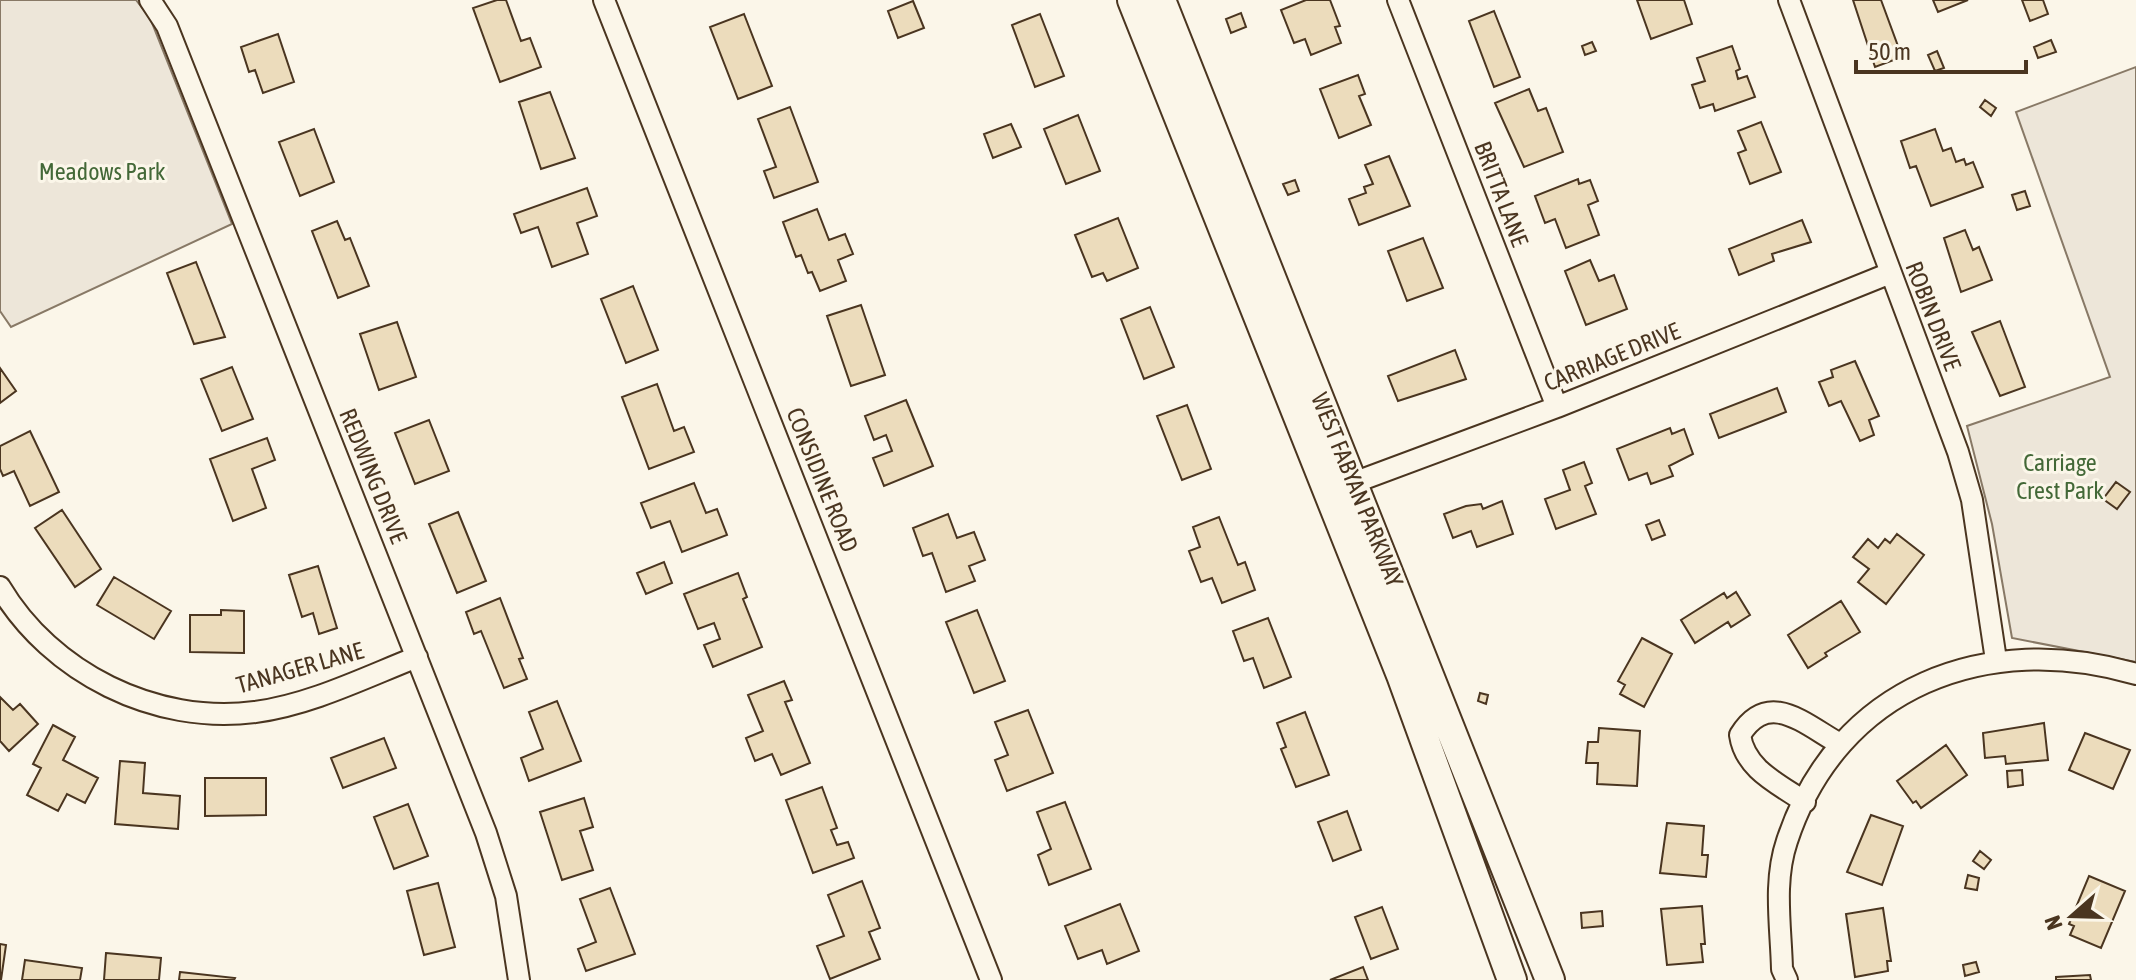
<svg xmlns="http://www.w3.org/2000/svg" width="2136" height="980" font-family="'Asap Condensed',sans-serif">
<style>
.green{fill:#ede6d9;stroke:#887966;stroke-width:2}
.building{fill:#ecdcbc;stroke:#4a3520;stroke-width:2}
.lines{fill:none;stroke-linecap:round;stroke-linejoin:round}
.street-casing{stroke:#4a3520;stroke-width:24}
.secondary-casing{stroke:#4a3520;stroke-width:32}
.street{stroke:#fbf6e9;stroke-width:20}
.secondary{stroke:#fbf6e9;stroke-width:28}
.labels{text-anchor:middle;stroke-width:6;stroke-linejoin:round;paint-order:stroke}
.park-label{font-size:24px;fill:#436837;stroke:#fbf6e9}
.street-label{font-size:24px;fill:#4a3520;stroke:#fbf6e9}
</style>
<rect width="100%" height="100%" fill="#fbf6e9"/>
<path class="green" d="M0,0H136L150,18L232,224L11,327L0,311Z
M2136,67V662L2012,638L1992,524L1967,426L2110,377L2016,112Z"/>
<path class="building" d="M497,0H506L521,41L530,38L541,67L500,82L473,8Z
M1306,0H1330L1340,26L1335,27L1341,43L1311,55L1305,39L1294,43L1281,10Z
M1637,0H1684L1692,24L1651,39Z
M1853,0H1881L1902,57L1875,67Z
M1933,0H1968L1938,12Z
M2022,0H2043L2048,14L2030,21Z
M913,1L924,28L898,38L888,11Z
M1494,11L1520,77L1494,87L1469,21Z
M1241,13L1246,27L1231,33L1226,19Z
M744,14L772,86L738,99L710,27Z
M1040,14L1064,76L1035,87L1012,25Z
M278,34L294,82L263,93L255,70L249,72L241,47Z
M2051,40L2056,52L2038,58L2034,47Z
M1592,42L1596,51L1585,55L1582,46Z
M1732,46L1740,69L1736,71L1738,79L1747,76L1755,97L1715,111L1713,104L1700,108L1692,85L1705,81L1697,58Z
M1937,51L1944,68L1935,71L1928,55Z
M1358,75L1365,94L1359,96L1371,125L1339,138L1320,89Z
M1529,89L1538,111L1546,108L1563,152L1524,167L1495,103Z
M550,92L575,158L541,169L519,102Z
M1985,100L1996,108L1991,116L1980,107Z
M790,107L818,182L774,198L764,171L776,167L758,119Z
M1078,115L1100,171L1066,184L1044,129Z
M1761,122L1781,172L1750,184L1738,153L1746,150L1738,131Z
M1011,124L1021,147L993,158L984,134Z
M314,129L334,182L300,196L279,142Z
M1935,129L1943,151L1951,148L1956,162L1964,159L1966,165L1973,162L1983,187L1931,206L1916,166L1910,168L1901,141Z
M1389,156L1410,206L1359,225L1349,199L1366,193L1364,187L1373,184L1365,165Z
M1578,179L1579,184L1590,180L1598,201L1588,205L1599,235L1566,248L1555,219L1545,223L1535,196Z
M1295,180L1299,191L1288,195L1283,184Z
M587,188L597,216L577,223L588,254L552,267L538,227L521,233L514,214Z
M2025,191L2030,206L2017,210L2012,195Z
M817,209L829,240L845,234L853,254L838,260L846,281L820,291L812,272L808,273L801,255L796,257L783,222Z
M1118,218L1138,268L1107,281L1103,273L1092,277L1075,235Z
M1802,220L1811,242L1772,254L1774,261L1739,275L1729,249Z
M337,221L345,240L350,238L369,286L338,298L312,231Z
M1965,230L1973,250L1979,247L1992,280L1961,292L1944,238Z
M1423,238L1443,288L1407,301L1388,251Z
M1590,260L1599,281L1614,275L1627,309L1586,325L1565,271Z
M196,262L225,337L194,344L167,273Z
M633,286L658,350L626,363L601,299Z
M861,305L885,375L851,386L827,316Z
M1150,307L1174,367L1144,379L1121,319Z
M2000,321L2025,387L2000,396L1972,332Z
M397,322L416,377L379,390L360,334Z
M1455,350L1466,379L1398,401L1388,376Z
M1855,361L1879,416L1869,420L1874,435L1860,441L1841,401L1829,406L1819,382L1833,377L1831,370Z
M232,367L253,419L222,431L201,379Z
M0,368L16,391L0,403Z
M657,384L674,431L684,427L694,452L649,469L622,397Z
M1777,388L1786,412L1719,438L1710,414Z
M906,400L933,466L884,486L873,458L892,451L886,435L874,440L865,416Z
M1187,405L1211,469L1182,480L1157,416Z
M429,420L449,471L415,484L395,433Z
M1670,428L1672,434L1684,429L1693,454L1669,466L1673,476L1651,484L1647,473L1629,480L1617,449Z
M30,431L59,492L30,506L14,471L3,476L0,469V446Z
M267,438L275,460L252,469L266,508L233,521L210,459Z
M1584,462L1592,483L1585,486L1596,514L1556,529L1545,499L1570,490L1563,470Z
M2116,482L2130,492L2117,509L2103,499Z
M694,483L706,513L717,509L727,535L682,552L670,521L651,528L641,503Z
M1502,501L1513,534L1477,547L1471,531L1453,538L1444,514L1466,506L1481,504L1483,509Z
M62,510L101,569L75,587L35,528Z
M458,512L486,581L457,593L429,524Z
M948,514L957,538L974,532L985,560L969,566L975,581L946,592L932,553L923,556L913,528Z
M1219,517L1238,565L1245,562L1255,590L1222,603L1212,578L1201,582L1189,551L1200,547L1193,527Z
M1659,520L1665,535L1652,540L1646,525Z
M1897,534L1924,555L1886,604L1858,582L1869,569L1853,557L1868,539L1878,548L1885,539L1890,543Z
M664,562L672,583L646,594L637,573Z
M318,566L337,628L319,634L313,613L302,617L289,575Z
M738,573L747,597L743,599L762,647L713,667L704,645L720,639L714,623L698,629L684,594Z
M114,577L171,611L154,639L97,605Z
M1736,592L1750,615L1731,627L1728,622L1695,643L1681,620L1724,593L1727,598Z
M500,598L523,658L519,659L527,679L504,688L481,631L474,634L466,612Z
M1841,601L1860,632L1825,653L1827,656L1808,668L1788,635Z
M221,610L244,611V653L190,652V615H221Z
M977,610L1005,681L974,693L946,622Z
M1268,618L1291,677L1264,688L1253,658L1244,661L1233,631Z
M1642,638L1672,654L1644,707L1620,694L1625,685L1618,681Z
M784,681L792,700L785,702L810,763L781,775L772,754L755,761L746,738L763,731L748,695Z
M1480,693L1488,695L1486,704L1478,701Z
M0,697L13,710L20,704L38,724L9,751L0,741Z
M557,701L581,761L529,781L521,758L543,749L529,712Z
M1028,710L1053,773L1007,791L995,760L1008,755L995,722Z
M1305,712L1329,775L1296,787L1281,749L1286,747L1277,723Z
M2044,723L2048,760L2006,764L2005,756L1985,758L1983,733Z
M53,725L75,737L63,760L98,778L85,803L67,794L58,811L27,795L41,768L33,764Z
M1599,728L1640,731L1637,786L1597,784L1598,763H1586L1588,742H1598Z
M2085,733L2130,750L2113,789L2069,770Z
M384,738L396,768L343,788L331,758Z
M1946,745L1967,775L1921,808L1916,801L1913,803L1897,781Z
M120,761L145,763L143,793L180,796L178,829L115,824Z
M2022,770L2023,785L2008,787L2007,771Z
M205,778H266V815L205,816Z
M822,787L837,828L831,830L837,845L848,842L854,858L813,873L786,800Z
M584,798L593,827L580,831L593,870L562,880L540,812Z
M1065,802L1091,869L1049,885L1038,855L1051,849L1037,812Z
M408,804L428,856L394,869L374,817Z
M1347,811L1361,850L1333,861L1318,822Z
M1871,815L1903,826L1882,885L1847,872Z
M1667,823L1704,826L1702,855H1708L1706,877L1660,873Z
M1980,851L1991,860L1984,869L1973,861Z
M1968,875L1979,878L1977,890L1965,888Z
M2089,876L2125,891L2101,948L2070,935L2074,926L2069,924Z
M862,881L880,928L869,932L880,959L830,979L817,946L844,936L828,895Z
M438,883L455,947L424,955L407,891Z
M610,888L635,954L586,971L578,949L596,942L580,899Z
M1120,904L1139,951L1107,964L1102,950L1078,959L1065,926Z
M1702,906L1705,944H1701L1703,962L1667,965L1661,909Z
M1382,907L1398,949L1371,959L1355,917Z
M1883,908L1891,961H1887L1888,971L1855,977L1846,914Z
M1602,911L1603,926L1582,928L1581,913Z
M0,944L6,945L1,980H0Z
M106,953L161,958L159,980H104Z
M25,960L82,968L80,980H22Z
M1976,962L1979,972L1965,976L1963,965Z
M1363,967L1368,980H1330Z
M180,972L235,978L234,980H179Z
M2090,975L2091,980H2056V977Z"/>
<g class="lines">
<defs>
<path id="street" d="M150,0L167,26L486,833L506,896L519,980
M604,0L991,980
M1398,0L1557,407
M1789,0L1958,452L1972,500L1996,660
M1353,483L1557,407L1888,274
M0,587C51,673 155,725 255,712C310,705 366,677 417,657
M1805,802C1777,783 1745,769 1740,735C1769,689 1804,724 1840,744
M1787,980L1782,969C1781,927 1773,882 1787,841C1838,686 1987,630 2136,674"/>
<path id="secondary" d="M1132,0L1401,675L1512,980
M1161,0L1550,980"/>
</defs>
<use href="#street" class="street-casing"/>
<use href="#secondary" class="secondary-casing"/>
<use href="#street" class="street"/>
<use href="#secondary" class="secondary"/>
</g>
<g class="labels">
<g class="park-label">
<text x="102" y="180">Meadows Park</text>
<text x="2060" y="471">Carriage<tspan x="2060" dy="28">Crest Park</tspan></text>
</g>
<g class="street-label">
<text transform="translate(1501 194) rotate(69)" y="8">BRITTA LANE</text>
<text transform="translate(1933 316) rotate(69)" y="8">ROBIN DRIVE</text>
<text transform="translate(1612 357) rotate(-22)" y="8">CARRIAGE DRIVE</text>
<text transform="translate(373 476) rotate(68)" y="8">REDWING DRIVE</text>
<text transform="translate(822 480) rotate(68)" y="8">CONSIDINE ROAD</text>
<text transform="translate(1357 490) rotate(68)" y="8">WEST FABYAN PARKWAY</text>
<text transform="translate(300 668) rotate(-16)" y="8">TANAGER LANE</text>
</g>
</g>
<g transform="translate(2072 916) rotate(250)" stroke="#fbf6e9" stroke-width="6" paint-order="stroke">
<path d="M0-6L14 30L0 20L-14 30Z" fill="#4a3520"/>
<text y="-12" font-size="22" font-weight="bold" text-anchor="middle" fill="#4a3520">N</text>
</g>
<path d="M1856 60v12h170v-12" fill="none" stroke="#4a3520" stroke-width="4"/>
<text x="1868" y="60" font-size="24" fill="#4a3520" stroke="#fbf6e9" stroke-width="6" paint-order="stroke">50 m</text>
</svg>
